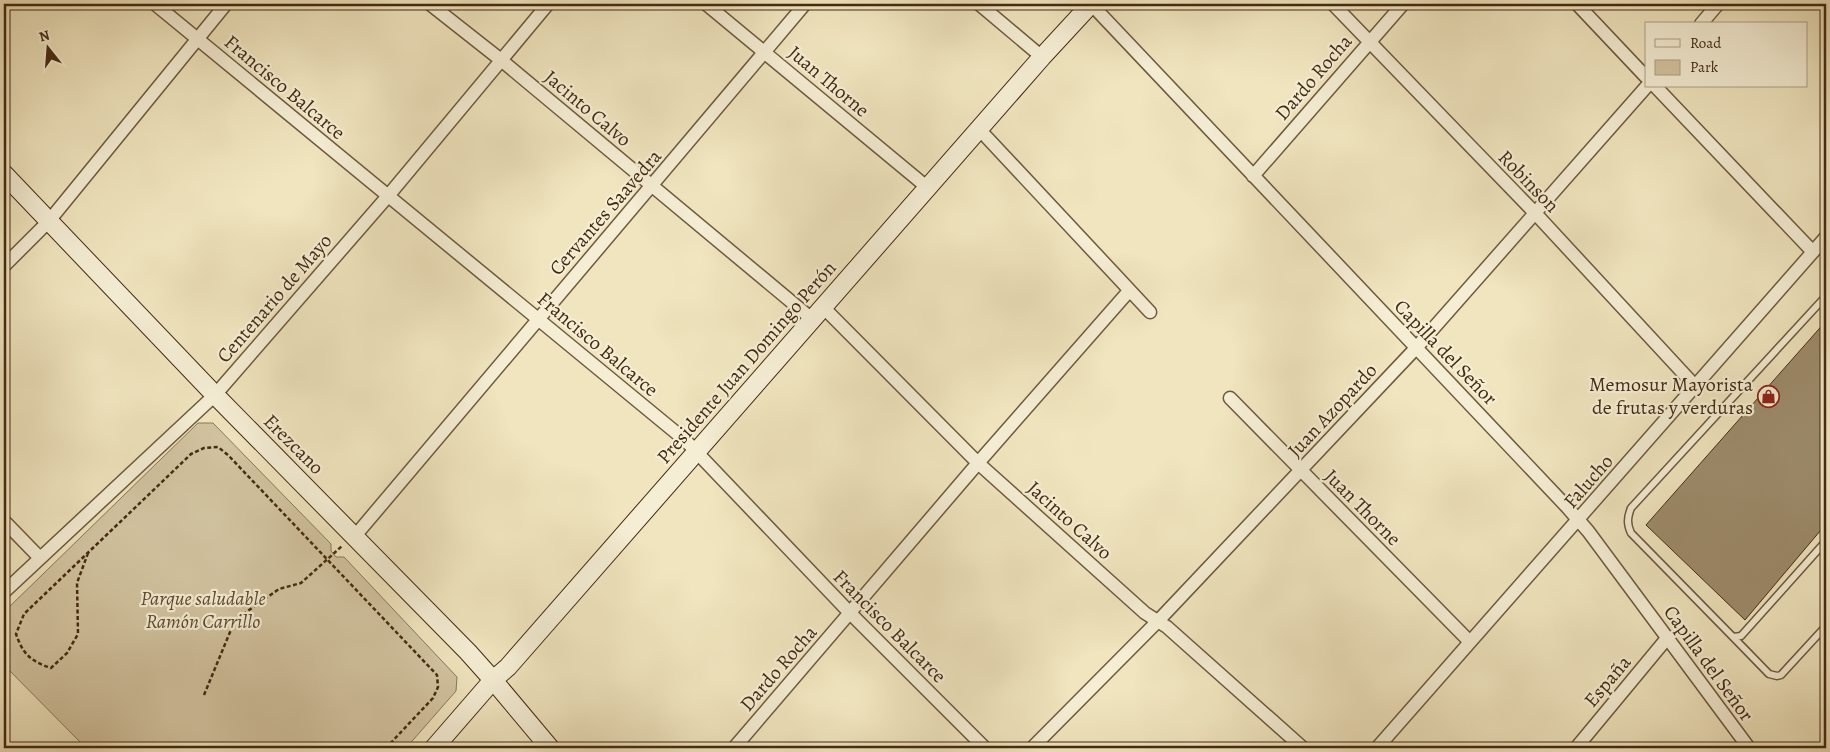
<svg xmlns="http://www.w3.org/2000/svg" width="1830" height="752" font-family="Alegreya,serif">
<style>
.green{fill:#d3c5a2;stroke:#8b785a}
.building{fill:#9d8c6c;stroke:#432b12}
.lines{fill:none;stroke-linecap:round;stroke-linejoin:round}
.lane-casing{stroke:#6e5a3d;stroke-width:9}
.street-casing{stroke:#6e5a3d;stroke-width:15}
.secondary-casing{stroke:#432b12;stroke-width:20}
.path{stroke:#432b12;stroke-width:2.5;stroke-dasharray:4 2.5;stroke-linecap:butt}
.lane{stroke:#f5eed5;stroke-width:6}
.street{stroke:#f5eed5;stroke-width:12}
.secondary{stroke:#f5eed5;stroke-width:18}
.labels{text-anchor:middle;stroke-width:4.5;stroke-linejoin:round;paint-order:stroke}
.street-label{font-size:20px;fill:#432b12;stroke:#f5eed5}
.poi-label{font-size:20px;fill:#432b12;stroke:#f5eed5;text-anchor:end}
.park-label{font-size:20px;font-style:italic;fill:#604a2f;stroke:#f5eed5}
</style>
<rect width="100%" height="100%" fill="#f0e5bf"/>
<filter id="stains"><feTurbulence type="fractalNoise" baseFrequency=".004" numOctaves="4"/><feColorMatrix values="0 0 0 0 .2 0 0 0 0 .09 0 0 0 0 .02 0 0 0 .5 -.17"/></filter>
<radialGradient id="worn" r=".72"><stop offset=".6" stop-color="#630" stop-opacity="0"/><stop offset="1" stop-color="#630" stop-opacity=".3"/></radialGradient>
<path class="green" d="M198,423H213L331,544V551L336,557H344L457,677L456,691L406,748H86L4,665V612Z"/>
<path class="building" d="M1826,321V524L1745,620L1646,525Z"/>
<g class="lines">
<defs>
<path id="lane" d="M1826,296L1631,508C1627,518 1627,524 1631,533L1733,637L1741,636L1826,541
M1733,637L1769,674L1777,676L1781,675L1826,626"/>
<path id="street" d="M155,4L685,440L850,613L985,748
M430,4L501,60L812,319
M706,4L928,188
M979,4L1042,57
M1091,4L1567,507L1588,531L1749,748
M1333,4L1535,213L1696,387
M1577,4L1646,77
M1701,24L1718,4
M1655,86L1813,252
M979,129L1150,312
M1253,176L1403,4
M4,266L49,221L226,4
M823,307L978,463L1145,613L1167,627L1303,748
M1230,398L1470,642
M4,521L40,558
M355,536L805,4
M4,592L215,395L388,196L548,4
M734,748L978,463L1129,291
M1032,748L1158,621L1416,348L1647,86
M1377,748L1826,237
M1576,748L1668,637"/>
<path id="secondary" d="M4,174L215,395L468,652L493,680L550,748
M434,748L493,680L508,667L1042,57L1091,4"/>
</defs>
<use href="#lane" class="lane-casing"/>
<use href="#street" class="street-casing"/>
<use href="#secondary" class="secondary-casing"/>
<path class="path" d="M88,553L77,583L78,634L67,653L51,668C30,661 23,654 16,634L24,614L191,454L204,448L218,447L228,455L437,675L438,687L433,698L386,748
M204,695L235,620L279,589L301,583L342,546"/>
<use href="#lane" class="lane"/>
<use href="#street" class="street"/>
<use href="#secondary" class="secondary"/>
</g>
<defs>
<symbol id="shop-ring" viewBox="-11 -11 22 22"><circle r="9.5" fill="#f5eed5" stroke="#8f2418" stroke-width="1.5"/><path d="M-5-2.5h2.3a2.7 3.5 0 0 1 5.4 0H5L5.5 6h-11ZM-1.5-2.5h3a1.5 2.3 0 0 0-3 0Z" fill="#8f2418"/></symbol>
</defs>
<g fill-rule="evenodd">
<use href="#shop-ring" x="1756" y="384" width="25" height="25"/>
</g>
<g class="labels">
<g class="street-label">
<text transform="translate(1313 77) rotate(-49)" y="7">Dardo Rocha</text>
<text transform="translate(829 81) rotate(40)" y="7">Juan Thorne</text>
<text transform="translate(285 87) rotate(40)" y="7">Francisco Balcarce</text>
<text transform="translate(588 108) rotate(40)" y="7">Jacinto Calvo</text>
<text transform="translate(1529 181) rotate(46)" y="7">Robinson</text>
<text transform="translate(605 212) rotate(-49)" y="7">Cervantes Saavedra</text>
<text transform="translate(274 298) rotate(-49)" y="7">Centenario de Mayo</text>
<text transform="translate(598 344) rotate(40)" y="7">Francisco Balcarce</text>
<text transform="translate(1446 352) rotate(46)" y="7">Capilla del Señor</text>
<text transform="translate(746 362) rotate(-49)" y="7">Presidente Juan Domingo Perón</text>
<text transform="translate(1332 410) rotate(-47)" y="7">Juan Azopardo</text>
<text transform="translate(294 444) rotate(45)" y="7">Erezcano</text>
<text transform="translate(1588 481) rotate(-49)" y="7">Falucho</text>
<text transform="translate(1363 507) rotate(45)" y="7">Juan Thorne</text>
<text transform="translate(1070 520) rotate(42)" y="7">Jacinto Calvo</text>
<text transform="translate(890 626) rotate(45)" y="7">Francisco Balcarce</text>
<text transform="translate(1709 663) rotate(54)" y="7">Capilla del Señor</text>
<text transform="translate(778 668) rotate(-49)" y="7">Dardo Rocha</text>
<text transform="translate(1607 681) rotate(-50)" y="7">España</text>
</g>
<g class="poi-label">
<text x="1753" y="391">Memosur Mayorista<tspan x="1753" dy="23">de frutas y verduras</tspan></text>
</g>
<g class="park-label">
<text x="203" y="605">Parque saludable<tspan x="203" dy="23">Ramón Carrillo</tspan></text>
</g>
</g>
<rect width="1830" height="752" fill="none" stroke="#f0e5bf" stroke-width="20"/>
<rect x="5" y="5" width="1820" height="742" fill="none" stroke="#432b12" stroke-width="2.5"/>
<rect x="10" y="10" width="1810" height="732" fill="none" stroke="#432b12"/>
<rect x="1645" y="22" width="162" height="65" fill="#f5eed5" stroke="#aea087"/>
<rect x="1655" y="39" width="25" height="8" fill="#f5eed5" stroke="#aea087"/>
<text x="1690" y="48" font-size="15" fill="#432b12">Road</text>
<rect x="1655" y="60" width="25" height="15" fill="#d3c5a2" stroke="#aea087"/>
<text x="1690" y="72" font-size="15" fill="#432b12">Park</text>
<g transform="translate(48 48) rotate(343)" stroke="#f5eed5" stroke-width="4" paint-order="stroke">
<path d="M0-4L9 19L0 12L-9 19Z" fill="#432b12"/>
<text y="-8" font-size="14" font-weight="bold" text-anchor="middle" fill="#432b12">N</text>
</g>
<rect width="100%" height="100%" filter="url(#stains)"/>
<rect width="100%" height="100%" fill="url(#worn)"/>
</svg>
